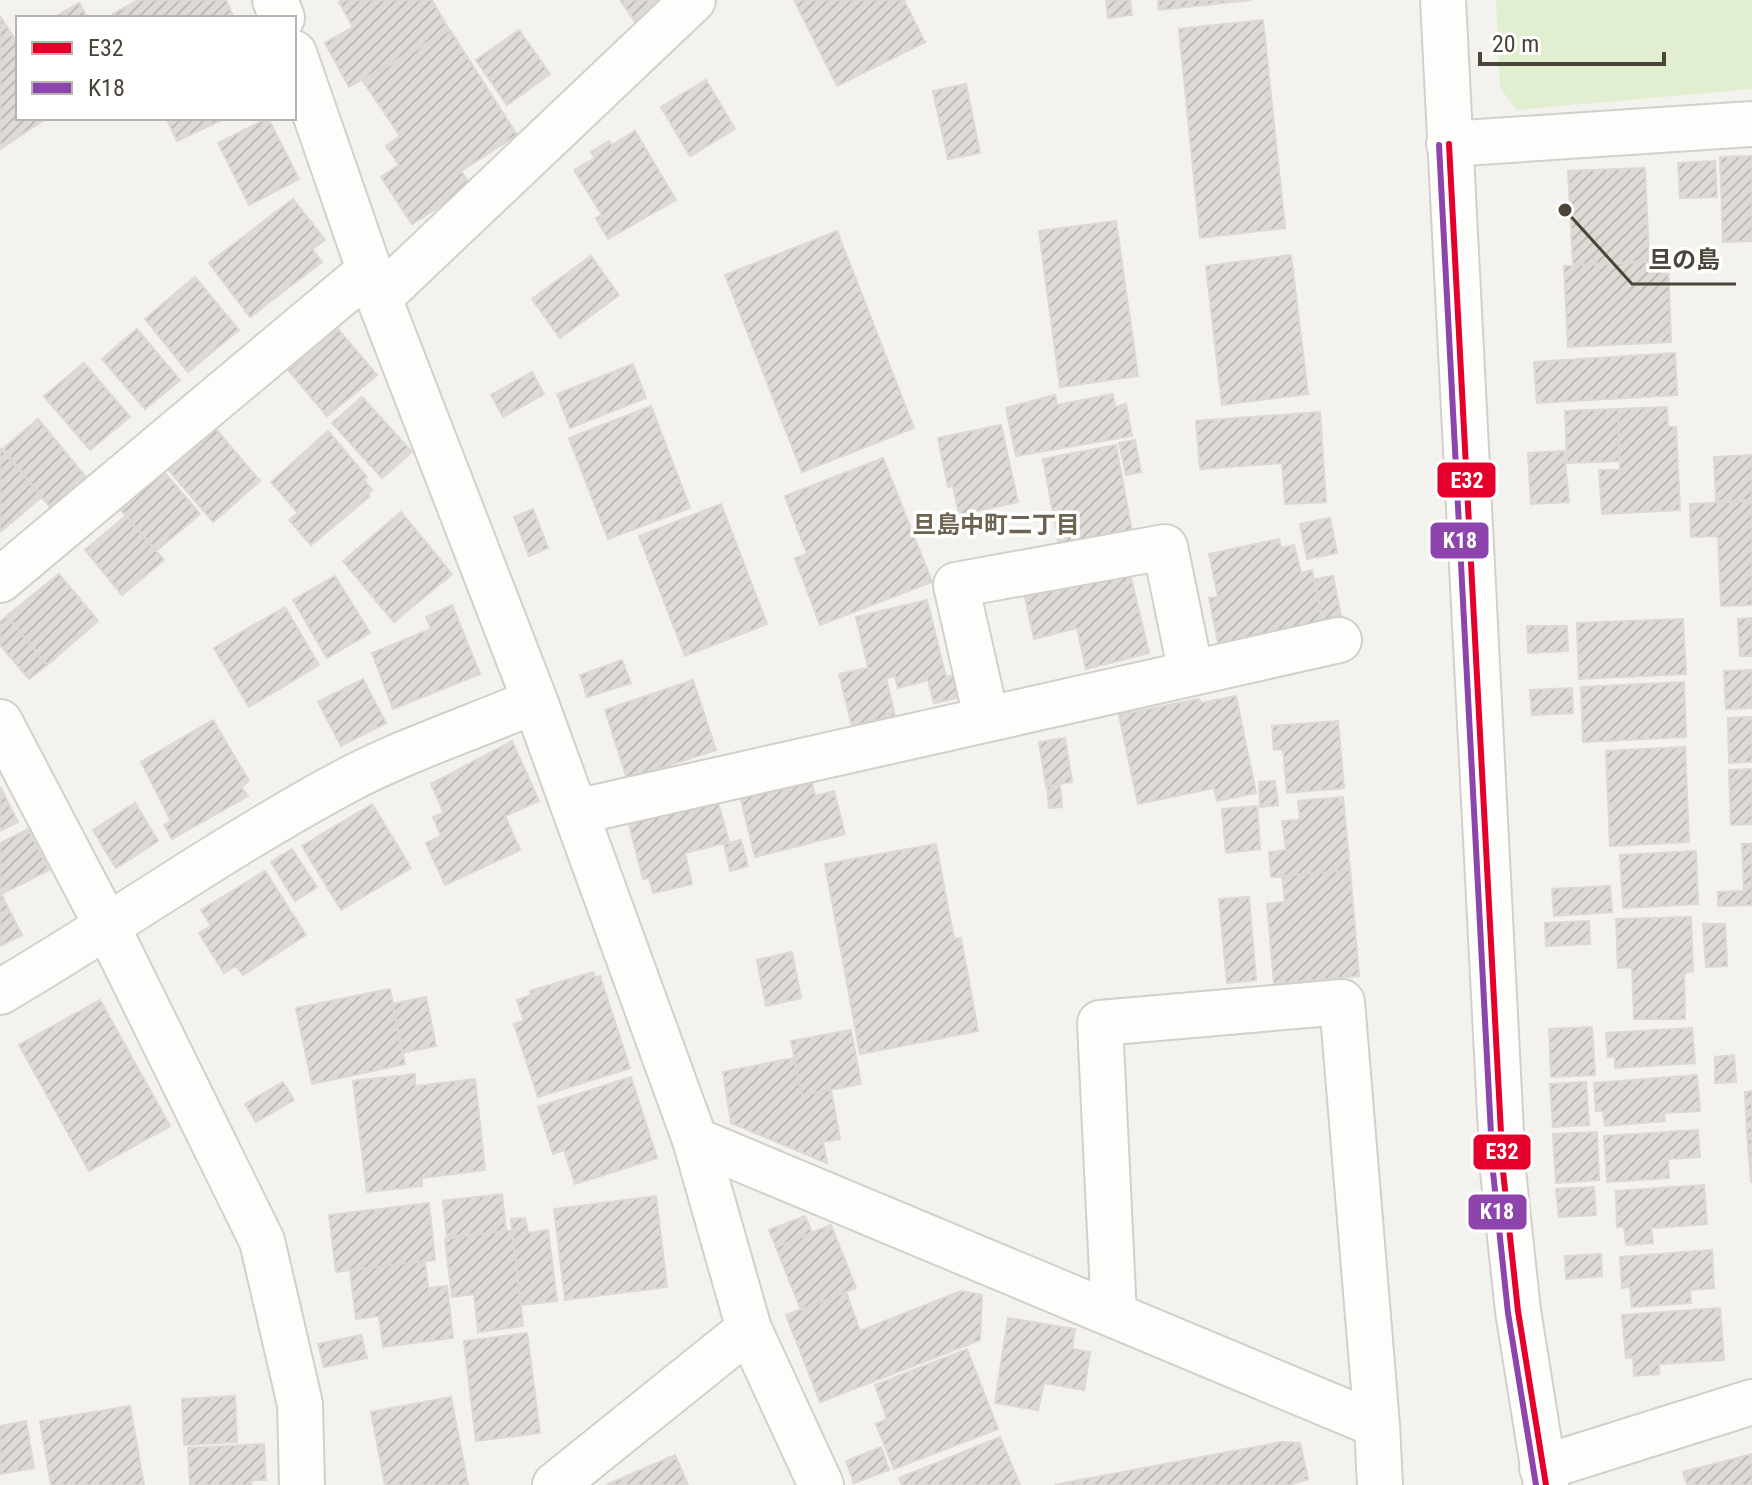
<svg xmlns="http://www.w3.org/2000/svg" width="1752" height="1485" font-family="'Roboto Condensed','Noto Sans JP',sans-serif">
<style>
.park{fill:#e1eecf}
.building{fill:url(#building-hatch);stroke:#dcd9d4;stroke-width:2}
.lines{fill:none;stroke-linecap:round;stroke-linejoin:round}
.minor-casing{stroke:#d2d0cb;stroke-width:48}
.minor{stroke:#fdfdfc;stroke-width:44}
.bus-1-casing{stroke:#fff;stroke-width:12}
.bus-2-casing{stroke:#fff;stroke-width:12}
.bus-1{stroke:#e4002b;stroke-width:6}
.bus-2{stroke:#8e44ad;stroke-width:6}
.labels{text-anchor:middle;stroke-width:7;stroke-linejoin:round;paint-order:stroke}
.neighbourhood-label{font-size:24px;font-weight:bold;fill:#6e6250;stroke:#fff}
.leader{fill:none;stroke:#4b4439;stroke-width:3}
.callout-dot{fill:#4b4439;stroke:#fff;stroke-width:3}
.callout-label{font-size:24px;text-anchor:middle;font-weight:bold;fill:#4b4439;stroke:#fff;stroke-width:7;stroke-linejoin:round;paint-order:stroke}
.line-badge{stroke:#fff;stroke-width:3}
.badge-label{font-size:22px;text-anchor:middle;font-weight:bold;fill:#fff}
</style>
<defs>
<pattern id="building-hatch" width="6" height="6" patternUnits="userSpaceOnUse" patternTransform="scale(2)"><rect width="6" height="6" fill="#dedbd6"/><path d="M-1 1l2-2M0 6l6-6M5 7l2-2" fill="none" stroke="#c0bdb8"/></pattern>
</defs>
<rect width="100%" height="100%" fill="#f4f2ee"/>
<path class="park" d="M1496,0H1752V89L1517,110L1500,88Z"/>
<path class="building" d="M138,0H226L234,18H115L113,14Z
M342,0H432L449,30L349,87L325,43L353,27L339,2Z
M620,0H669L636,23Z
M794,0H904L925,42L837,86Z
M1106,0H1130L1132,15L1108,18Z
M1158,0H1251L1159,10Z
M79,3L88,18H53Z
M0,16L18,44V118H47L0,149Z
M1263,20L1285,228L1200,238L1179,29Z
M450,30L517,135L461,171L471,186L412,224L381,177L399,165L386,146L400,136L363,81Z
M519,30L550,74L507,105L476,60Z
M706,80L735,129L690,156L661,107Z
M966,84L980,153L948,159L933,91Z
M166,118H226L177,141Z
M268,118L299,179L249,205L218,143Z
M635,131L676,200L608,239L596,218L602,215L574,170L595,158L591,152L609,141L612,145Z
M1752,156V241L1723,242L1720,157Z
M1715,161L1717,197L1680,198L1678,163Z
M1645,168L1649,261L1573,265L1568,171Z
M293,199L325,240L312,249L322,262L250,317L209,263Z
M1116,221L1138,376L1060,387L1039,231Z
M837,231L914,428L802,472L725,275Z
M1291,255L1308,394L1222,405L1206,266Z
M591,256L619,295L560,338L532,299Z
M1668,261L1671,342L1568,347L1564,266Z
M195,277L239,330L188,372L145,319Z
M137,329L180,380L145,409L102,359Z
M338,329L377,375L327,416L288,370Z
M1675,353L1677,395L1537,403L1534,362Z
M84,363L130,417L90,450L44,396Z
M633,364L646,398L570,428L557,394Z
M532,372L544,394L503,417L491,395Z
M1113,394L1115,407L1126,404L1132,436L1016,456L1006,408L1055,395L1057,405Z
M362,397L412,452L382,478L332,423Z
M651,406L690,508L608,539L569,438Z
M1667,407L1668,427H1676L1680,510L1602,514L1599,470H1620L1618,409Z
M1618,409L1619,461L1567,463L1565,411Z
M1320,412L1326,502L1285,504L1282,463L1200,469L1196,421Z
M38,419L86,477L50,507L3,449Z
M1001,425L1018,502L959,515L953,486L948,487L938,438Z
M216,429L260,481L213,522L168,469Z
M328,431L367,477L364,480L372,490L368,494L370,496L311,545L289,520L298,513L271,482Z
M1135,440L1141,472L1126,475L1119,443Z
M1116,445L1132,532L1059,545L1043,459Z
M0,448L42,497L0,532Z
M1564,451L1569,502L1531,504L1528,453Z
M1752,455V500L1716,501L1714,457Z
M883,458L932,582L820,625L795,558L807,554L785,496Z
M164,472L200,514L156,551L120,509Z
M1752,501V605L1721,606L1718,536L1691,537L1690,504Z
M721,504L767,624L685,656L639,536Z
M533,509L548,548L529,556L514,517Z
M401,512L452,574L394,622L343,561Z
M126,516L164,560L122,595L85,550Z
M1330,518L1337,553L1307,559L1300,524Z
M1279,539L1281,548L1294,545L1301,573L1312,570L1323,625L1219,647L1209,598L1218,597L1209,554Z
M1129,570L1149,653L1086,669L1077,628L1034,639L1025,597Z
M59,574L98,621L47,665L7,616Z
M335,576L370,633L327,658L293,600Z
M1333,576L1342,621L1323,625L1315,579Z
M927,600L946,677L956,675L961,697L934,703L928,680L898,688L895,676L886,678L895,716L852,726L839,674L868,668L856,617Z
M452,605L480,674L393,709L372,653L431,629L426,617Z
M285,607L319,665L249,707L214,648Z
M7,616L47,665L29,679L0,645V622Z
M1752,618V656H1740L1738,619Z
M1683,619L1686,674L1579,679L1577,623Z
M1527,626H1567L1568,651L1528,653Z
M622,660L631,683L587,697L580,675Z
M1752,670V708L1726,709L1724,671Z
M363,679L386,723L341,746L318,702Z
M693,680L716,750L627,779L605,710Z
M1684,682L1686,737L1583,742L1581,687Z
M1572,688L1573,713L1532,715L1530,690Z
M1236,696L1256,793L1217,801L1214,788L1138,804L1119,715L1199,699L1201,703Z
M1752,717V762L1729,763L1728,718Z
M213,720L249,781L241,787L248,796L172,839L164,825L171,821L141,762Z
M1338,721L1344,788L1287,793L1283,749L1274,750L1272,726Z
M1065,738L1072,782L1046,786L1039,742Z
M512,741L539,801L505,816L520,850L445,885L426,843L441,836L433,817L444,813L431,784Z
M1685,747L1689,842L1610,846L1606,751Z
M1752,769V824L1731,825L1729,770Z
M810,774L815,796L834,791L845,834L755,857L739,792Z
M1275,781L1278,805L1260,807L1259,782Z
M1060,785L1062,807L1049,808L1047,786Z
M0,787L18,822L0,831Z
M1343,797L1350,870L1271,877L1269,852L1286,850L1282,821L1300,820L1298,801Z
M717,798L729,842L685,853L692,884L653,893L649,878L643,879L628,820Z
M135,803L158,841L116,868L93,830Z
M372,804L411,868L341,910L302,846Z
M1257,806L1260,849L1226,853L1222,809Z
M28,829L49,870L1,894L22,935L0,946V843Z
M741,840L748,866L730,871L724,844Z
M936,844L954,939L961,938L978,1031L860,1054L825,864Z
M1742,844H1752V905L1718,906V892L1744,891Z
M292,849L317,887L295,901L271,862Z
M1696,851L1698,904L1623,908L1620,855Z
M1350,870L1359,976L1274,984L1267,904L1285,902L1282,876Z
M265,871L306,935L243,975L236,966L224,973L199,933L211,926L201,910Z
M1610,886L1612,912L1554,916L1552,889Z
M1249,897L1256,980L1227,983L1219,899Z
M1691,917L1693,971L1684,973L1685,1019H1634L1632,967L1618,968L1616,919Z
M1589,921L1590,944L1546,946L1545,923Z
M1703,924H1725L1727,966L1706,967Z
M792,952L801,998L766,1006L757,960Z
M593,972L595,978L600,976L630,1068L538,1097L514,1024L524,1021L517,1000L531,995L530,991Z
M390,989L405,1064L312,1084L296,1008Z
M426,997L436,1046L402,1053L392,1004Z
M100,1000L170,1126L89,1171L19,1045Z
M1592,1027L1595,1075L1551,1077L1549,1029Z
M1692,1028L1695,1063L1615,1068V1056L1608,1057L1606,1033Z
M851,1030L861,1084L802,1095L791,1041Z
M1734,1055L1736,1082L1715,1083V1057Z
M794,1058L802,1095L831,1090L840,1139L823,1142L827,1163L731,1123L723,1072Z
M415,1074V1086L475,1079L485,1170L422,1178V1186L367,1192L353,1081Z
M1697,1075L1700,1111L1664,1113L1665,1121L1605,1126L1603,1111H1596L1594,1083Z
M631,1077L657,1158L575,1184L564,1150L553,1154L538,1107Z
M283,1082L294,1100L256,1122L245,1104Z
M1586,1082L1589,1125L1553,1127L1550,1084Z
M1752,1091V1134H1747L1745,1092Z
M1698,1130L1700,1157L1668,1159L1669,1178L1607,1182L1604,1136Z
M1597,1132L1599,1180L1556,1183L1553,1134Z
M1747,1134H1752V1182H1751Z
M1704,1185L1707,1224L1651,1228L1653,1243L1626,1245L1624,1226L1617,1227L1616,1191Z
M1594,1187L1596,1215L1559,1217L1556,1189Z
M502,1194L506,1231L447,1237L443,1201Z
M656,1196L667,1287L565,1300L554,1209Z
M429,1203L435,1260L336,1272L329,1215Z
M805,1216L812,1233L776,1247L769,1230Z
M525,1218L528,1233L548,1230L557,1301L521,1305L511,1219Z
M831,1225L856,1288L801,1310L776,1247Z
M512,1230L523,1326L478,1332L474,1294L452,1297L445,1239Z
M1712,1250L1714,1288L1690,1290L1691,1303L1632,1307L1630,1287L1622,1288L1620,1257Z
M1601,1254L1602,1276L1566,1279L1565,1256Z
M425,1261L428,1288L447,1286L453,1338L383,1347L379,1316L356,1319L350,1270Z
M961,1291L982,1295L980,1340L820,1402L786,1315L846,1292L860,1331Z
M1720,1308L1724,1360L1659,1364V1374L1634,1376L1633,1357L1626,1358L1622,1315Z
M1008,1318L1075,1329L1072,1349L1090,1352L1084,1390L1044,1383L1038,1410L995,1403Z
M527,1333L540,1433L476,1441L464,1341Z
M361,1335L367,1358L324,1367L318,1344Z
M967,1349L998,1429L894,1469L876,1424L887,1419L875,1385Z
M235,1396L237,1442L184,1445L182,1399Z
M451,1397L468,1485H385L371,1412Z
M130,1406L144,1485H51L40,1421Z
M26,1421L34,1468L0,1474V1426Z
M1000,1437L1020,1485H902L899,1478Z
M1281,1442L1300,1443L1308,1479L1289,1485H1054Z
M264,1444L266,1480H251V1485H190L188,1448Z
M881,1447L889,1470L854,1483L846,1461Z
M1752,1454V1485H1687L1683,1472Z
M675,1455L688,1485H606Z"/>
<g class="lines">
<defs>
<path id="minor" d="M275,0L282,18
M1443,0L1503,1171L1518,1311L1546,1485
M294,53L379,298L535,701L695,1140L749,1329L821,1485
M1449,144L1752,124
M379,298L693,0
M0,580L370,270
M986,717L956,585L1165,547L1191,673
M0,722L108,928L262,1241L300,1404L302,1485
M576,812L1339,640
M0,992C116,924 225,846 344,782C404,750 472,728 535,701
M695,1140L1377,1425L1380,1485
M1114,1315L1100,1023L1342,1002L1377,1425
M1542,1468L1752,1402
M555,1485L749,1329"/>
</defs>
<use href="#minor" class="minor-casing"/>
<use href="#minor" class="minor"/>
<defs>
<path id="bus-1" d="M1449,144L1503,1171L1518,1311L1546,1485"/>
<path id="bus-2" d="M1439,145L1493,1172L1508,1313L1536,1485"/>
</defs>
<use href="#bus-1" class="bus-1-casing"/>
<use href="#bus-2" class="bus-2-casing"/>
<use href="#bus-1" class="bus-1"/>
<use href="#bus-2" class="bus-2"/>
</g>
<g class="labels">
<g class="neighbourhood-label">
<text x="996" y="533">旦島中町二丁目</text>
</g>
</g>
<path class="leader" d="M1565 210L1632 284H1736"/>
<circle class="callout-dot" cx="1565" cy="210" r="8"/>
<g class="callout-label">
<text x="1684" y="268">旦の島</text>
</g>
<g class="line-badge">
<rect x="1436" y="461" width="61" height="38" rx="8" fill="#e4002b"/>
<rect x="1429" y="521" width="61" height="39" rx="8" fill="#8e44ad"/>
<rect x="1472" y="1133" width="60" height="38" rx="8" fill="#e4002b"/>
<rect x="1467" y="1193" width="61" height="38" rx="8" fill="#8e44ad"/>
</g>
<g class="badge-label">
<text x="1467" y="488">E32</text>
<text x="1460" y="548">K18</text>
<text x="1502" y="1159">E32</text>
<text x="1497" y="1219">K18</text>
</g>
<rect x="16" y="16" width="280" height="104" fill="#ffffff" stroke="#b7b4b0" stroke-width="2"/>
<rect x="32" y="42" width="40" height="12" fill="#e4002b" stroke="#b7b4b0" stroke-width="2"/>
<text x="88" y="56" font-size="24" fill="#4b4439">E32</text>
<rect x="32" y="82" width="40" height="12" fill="#8e44ad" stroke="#b7b4b0" stroke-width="2"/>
<text x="88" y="96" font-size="24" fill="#4b4439">K18</text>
<path d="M1480 52v12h184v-12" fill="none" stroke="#4b4439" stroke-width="4"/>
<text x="1492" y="52" font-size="24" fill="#4b4439" stroke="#ffffff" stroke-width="6" paint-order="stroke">20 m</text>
</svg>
